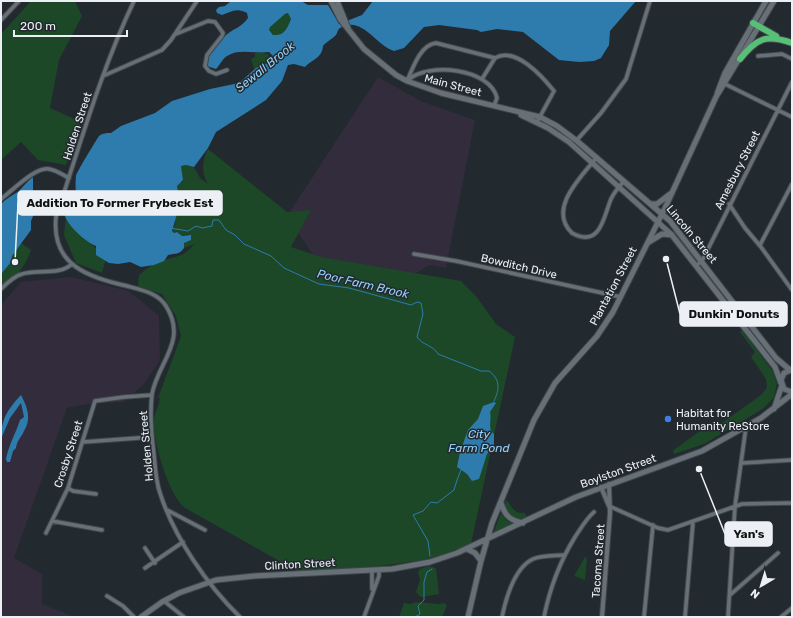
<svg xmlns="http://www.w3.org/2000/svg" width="793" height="618" font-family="Rubik,sans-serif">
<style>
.industrial{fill:#322c3c}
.green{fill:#1c4828}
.water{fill:#2d7cad;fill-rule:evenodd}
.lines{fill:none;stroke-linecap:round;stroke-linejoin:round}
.stream{stroke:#2d7cad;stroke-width:1}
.minor-casing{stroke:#41474c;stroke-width:5.5}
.tertiary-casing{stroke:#41474c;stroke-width:6}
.secondary-casing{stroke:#41474c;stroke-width:7}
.motorway-casing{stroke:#41474c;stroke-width:8}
.minor{stroke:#676f77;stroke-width:3.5}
.tertiary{stroke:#676f77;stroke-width:4}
.secondary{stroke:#676f77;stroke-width:5}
.motorway{stroke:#58bf77;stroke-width:6}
.shop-dot{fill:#3f7fe0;stroke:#22292f;stroke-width:1.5}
.labels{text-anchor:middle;stroke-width:3;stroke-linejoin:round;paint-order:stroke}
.street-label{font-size:11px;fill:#ecf0f5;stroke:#22292f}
.poi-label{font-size:11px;fill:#ecf0f5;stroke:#22292f;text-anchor:start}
.water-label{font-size:12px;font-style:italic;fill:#95cef6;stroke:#22292f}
.leader{fill:none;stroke:#ecf0f5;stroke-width:1.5}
.callout-dot{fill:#ecf0f5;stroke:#22292f;stroke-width:1.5}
.callout{fill:#ecf0f5;stroke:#ecf0f5;stroke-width:1.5}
.callout-label{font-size:12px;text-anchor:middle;font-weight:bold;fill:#111}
</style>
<rect width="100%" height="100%" fill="#22292f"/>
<path class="industrial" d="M378,77L423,102L475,120L446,268L429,265L407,279L313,255L287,216Z
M71,277L129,291L159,316L160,360L144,384L124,402L88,404L67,408L14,558L42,574V604L75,617H1V305L21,282Z"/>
<path class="green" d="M31,1H75L82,16L59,60L50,108L81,122L66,165L38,160L21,142L1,160V34Z
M288,13L291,19C287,29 284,36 273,35L269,30V27L285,14Z
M257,52L268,54L271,59L263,67L254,69L251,59L255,57V53Z
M208,149L287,212L311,210L291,247L321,257L461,281L476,296L496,324L515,337L471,544L436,557L416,561L380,566L299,572L185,508C169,496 152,440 154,419C155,412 159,405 160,398H158L181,336L176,316L162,294L138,286L139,275C144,271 151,265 157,262C172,257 184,258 194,244L184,248V243L189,234L182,236L177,232L174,233L172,231L175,224L176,206L180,200C177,195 176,189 178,183L183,182L181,166L186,165L194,167L200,178L208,184C201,173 202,160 208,149Z
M66,217L106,259L102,273L76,263L64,235Z
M18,241L31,250C27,263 15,281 1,286V264Z
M742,330L772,370L777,383L774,397L764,408L704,444L674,454L673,451L675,449L714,421L719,425L761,395L767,388L766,379L751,357L755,352L740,332Z
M506,499C511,506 514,514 525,513L527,517L518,520L510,517L505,507Z
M501,513L506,520L513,524L493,534Z
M585,557L587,558L585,580L574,576Z
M429,566L436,568L439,594L421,597L416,592L420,580L418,572L420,569Z
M417,602L439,604L445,603L447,606L442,617H399L404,603L410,604Z"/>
<path class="water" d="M231,1H301L308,5H328L339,24L362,15L373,1H636L610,31L609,45L601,58L594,61L579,62L559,60L523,32L497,29L481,32L477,30L439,25L424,27L404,48L394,51C375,45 362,15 340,28C337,30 338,33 335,36C331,40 327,41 323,46C322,58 313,59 305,67L294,64L288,65L282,81L266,100L216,132L208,148L194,167L186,165L181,166L183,180L177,186L180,204L176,206L177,214L172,231L174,233L177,232L182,236L191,235V240L184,243V248C179,255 176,253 168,255L164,261L154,265L141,267L130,262L118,264L109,263L96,255V246C85,242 54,216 67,203C70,201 73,202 76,201C76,192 75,185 76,176C76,173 97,139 99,136C103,133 106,133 111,133L121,126L155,113L172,101L210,89L239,83L256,68L273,61L274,57L269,52C255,54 239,48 227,56C222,59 220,65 216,69L207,66V58C212,51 220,41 226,35C233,29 242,27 248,18L247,13C237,7 230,12 222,15L217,13L216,10L219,7L225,6ZM288,13L291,19C287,29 284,36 273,35L269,30L270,27L285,14Z
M33,177V191L48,201L37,207L31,221V230L12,256L11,262L1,274V204C6,199 11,196 16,193C21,190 26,182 33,177Z
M21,395C27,407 32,418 24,431C21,438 17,440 16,448L13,451L10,462H7L6,459C9,444 16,433 20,420L24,417L21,403L10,418L1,439C1,419 8,409 21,395Z
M494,402L496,403L490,412C492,420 487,429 494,434V446L487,454L479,479L472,481L467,474L457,467L460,452L468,430L478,419L483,406Z"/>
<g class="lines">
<path class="stream" d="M48,201L57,202
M170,228L188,231L196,226L202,228L212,226L213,220H219L226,230L235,235L244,244L271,256L284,268L319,284L349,288L411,305L417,302L421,303L423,314L417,337C422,345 433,345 438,354L481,371H489C500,379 500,389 494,401
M430,556L428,541L413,515L423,511L431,502L437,503L454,490L457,480L461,470
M415,617L420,614L418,606L424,600V582L427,572L432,569"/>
<defs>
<path id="minor" d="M134,1C101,70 80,145 56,217C51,266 89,277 127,286C142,290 158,293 166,306C188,341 158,362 152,394C150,411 151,429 153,446C155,461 155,479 160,493C174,537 207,585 240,617
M1,20L19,1
M176,34L208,21L215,22L223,33L222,36L207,55L205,66L209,71L216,74L227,70
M758,56L782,54L792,59
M103,76L162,50L171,40L197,1
M482,79L495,58
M408,80C428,62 490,68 497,98L494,106
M407,81C413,68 420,45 436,43L495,58C515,46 542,76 554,91L537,122
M723,83L792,117
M576,141L601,113L626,79L650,1
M597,157C581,177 547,209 572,233C601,249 604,215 611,199C614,192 620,186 624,181
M1,199C12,191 36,166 49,169C56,170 63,175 69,178
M729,204L745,228L761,247L792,290
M760,245L792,184
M414,254L456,261L621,297
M697,265L702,261L792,82
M1,289C7,283 14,276 22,274C37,269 59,276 72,264
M83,442L152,437
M742,463L792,460
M68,488L73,491L96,494
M609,506L658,528L668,530L742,504L792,503
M167,510L205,530
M52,521L102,530
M46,533L68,488L95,401L124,397L152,395
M145,548L155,563
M145,568L183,542
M372,570V589
M730,595L778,553
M107,596L123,606L134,617
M164,601L184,617
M364,617L379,576V570
M502,617C506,598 514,568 533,559C543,555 554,556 564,555
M544,617C550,587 559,563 575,537C581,528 586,519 594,512
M644,617L653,525
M685,617L693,522
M728,617L735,506L746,427
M781,617L792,608"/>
<path id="tertiary" d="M601,487L609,506
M602,617L610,513L609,484"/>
<path id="secondary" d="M331,1L340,19L364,49L396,75L407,81L441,93L540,117L557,126L577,141L670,221L776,358L790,370
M337,1L348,28
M717,94L725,73L766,1
M521,115L548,128L569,142L671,234L775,367L781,383
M652,204H657L670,194
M649,242L662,234L672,235
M791,370L784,373L781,380L784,389L792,392
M774,409L782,385
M501,503C505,516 510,520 523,523
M467,549L475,553L481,561
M141,617L162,602L179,593L216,580L254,576L392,569L430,562L457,553L576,497L702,451L761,418L792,394
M468,617L481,561L492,523L534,420L555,383L597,336L613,312L665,208L716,97L774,1"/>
<path id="motorway" d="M753,23L776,36
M740,59C757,38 766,34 792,43"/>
</defs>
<use href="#minor" class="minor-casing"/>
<use href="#tertiary" class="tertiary-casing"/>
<use href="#secondary" class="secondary-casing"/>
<use href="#motorway" class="motorway-casing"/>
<use href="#minor" class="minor"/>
<use href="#tertiary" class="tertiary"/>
<use href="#secondary" class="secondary"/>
<use href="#motorway" class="motorway"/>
</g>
<circle class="shop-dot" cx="668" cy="419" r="4"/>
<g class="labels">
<g class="street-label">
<text transform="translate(453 85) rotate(15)" y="4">Main Street</text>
<text transform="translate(77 126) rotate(-72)" y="4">Holden Street</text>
<text transform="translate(737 170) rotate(-63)" y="4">Amesbury Street</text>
<text transform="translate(692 234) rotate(50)" y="4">Lincoln Street</text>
<text transform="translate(519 266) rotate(13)" y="4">Bowditch Drive</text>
<text transform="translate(613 286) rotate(-62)" y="4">Plantation Street</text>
<text transform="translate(146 446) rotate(-95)" y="4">Holden Street</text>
<text transform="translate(68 454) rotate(-72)" y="4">Crosby Street</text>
<text transform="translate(618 471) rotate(-20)" y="4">Boylston Street</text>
<text transform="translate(598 561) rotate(-86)" y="4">Tacoma Street</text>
<text transform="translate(300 564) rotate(-3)" y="4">Clinton Street</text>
</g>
<g class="poi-label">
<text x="676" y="417">Habitat for<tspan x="676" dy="13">Humanity ReStore</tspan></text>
</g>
<g class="water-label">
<text transform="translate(265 67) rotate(-39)" y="4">Sewall Brook</text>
<text transform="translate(363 284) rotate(13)" y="4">Poor Farm Brook</text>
<text x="479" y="438">City<tspan x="479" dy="14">Farm Pond</tspan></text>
</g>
</g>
<path class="leader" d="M15 262L18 203M666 259L680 314M699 469L725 534"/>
<g class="callout-dot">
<circle cx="15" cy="262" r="4"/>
<circle cx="666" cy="259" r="4"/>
<circle cx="699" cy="469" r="4"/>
</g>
<g class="callout">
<rect x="18" y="191" width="204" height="24" rx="4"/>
<rect x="680" y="302" width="107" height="24" rx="4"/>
<rect x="725" y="522" width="47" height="24" rx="4"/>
</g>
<g class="callout-label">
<text x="120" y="207">Addition To Former Frybeck Est</text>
<text x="734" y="318">Dunkin' Donuts</text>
<text x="749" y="538">Yan's</text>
</g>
<rect width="793" height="618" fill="none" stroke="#ecf0f5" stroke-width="4"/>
<g transform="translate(761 586) rotate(218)" stroke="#22292f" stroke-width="3" paint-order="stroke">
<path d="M0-3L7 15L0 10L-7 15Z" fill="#ecf0f5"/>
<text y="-6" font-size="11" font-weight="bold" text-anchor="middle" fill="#ecf0f5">N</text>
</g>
<path d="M14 30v6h113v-6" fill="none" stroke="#ecf0f5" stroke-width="2"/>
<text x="20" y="30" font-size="12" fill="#ecf0f5" stroke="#22292f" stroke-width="3" paint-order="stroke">200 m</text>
</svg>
